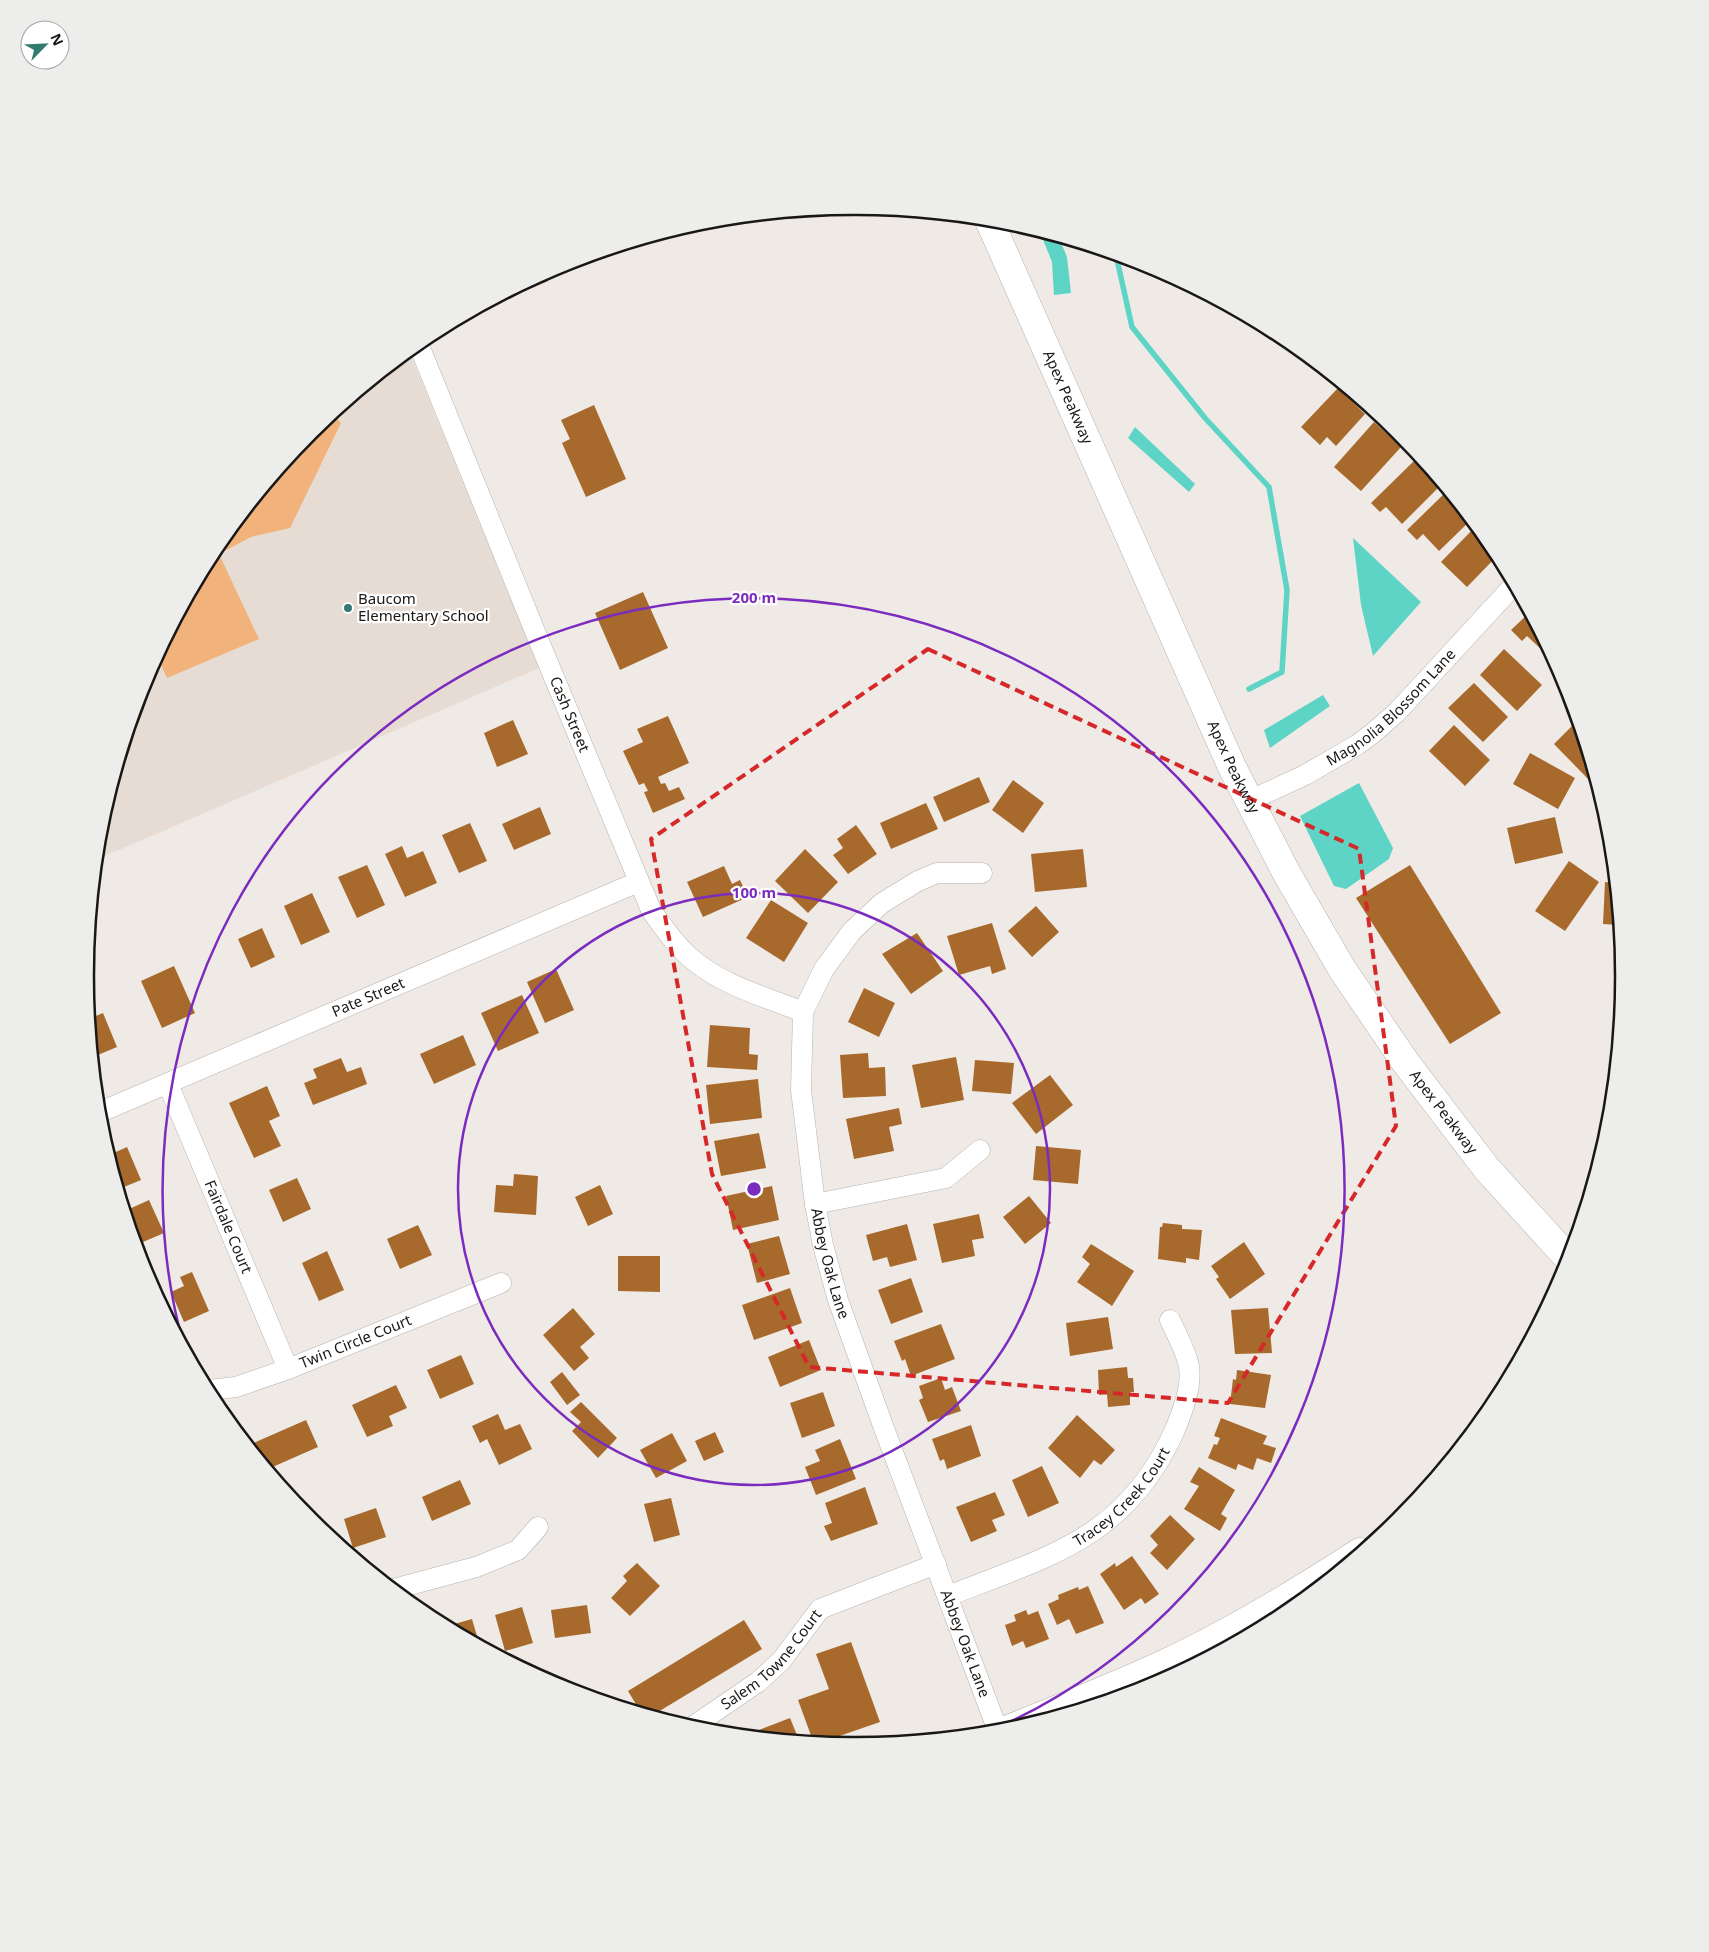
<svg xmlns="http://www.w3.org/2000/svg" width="1709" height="1952" font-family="'Noto Sans',sans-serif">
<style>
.built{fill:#e7dcd3}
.green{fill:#f1b37b}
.water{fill:#5dd4c6}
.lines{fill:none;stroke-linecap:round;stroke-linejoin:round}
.stream{stroke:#5dd4c6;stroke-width:5.5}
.building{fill:#a76a2c}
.street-casing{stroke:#b7b2af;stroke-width:21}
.secondary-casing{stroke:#b7b2af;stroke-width:29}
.primary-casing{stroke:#b7b2af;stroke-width:29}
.street{stroke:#fff;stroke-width:20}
.secondary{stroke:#fff;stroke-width:28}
.primary{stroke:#fff;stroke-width:28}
.marked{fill:none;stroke:#d62828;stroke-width:4;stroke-dasharray:10 6;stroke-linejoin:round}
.ring{fill:none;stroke:#7b2cbf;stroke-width:2.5}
.poi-dot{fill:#327970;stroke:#fff;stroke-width:2}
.labels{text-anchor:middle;stroke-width:4.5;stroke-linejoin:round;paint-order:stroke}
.street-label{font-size:15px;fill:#1a1817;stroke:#fff}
.poi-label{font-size:15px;fill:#1a1817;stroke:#fff;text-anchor:start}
.rim{fill:none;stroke:#1a1817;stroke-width:2.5}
.centre{fill:#7b2cbf;stroke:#fff;stroke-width:2.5}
.ring-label{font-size:15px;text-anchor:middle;font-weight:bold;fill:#7b2cbf;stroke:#fff;stroke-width:4.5;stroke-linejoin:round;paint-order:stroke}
</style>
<rect width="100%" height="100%" fill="#efeae6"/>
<path class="built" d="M409,351L539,668L96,860L100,826L144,681L215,548L311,432Z"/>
<path class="green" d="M333,414L341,423L290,528L251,537L219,554L259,639L167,678L157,656L215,548L311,432Z"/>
<path class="water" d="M1040,232L1059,238L1067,257L1071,293L1054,295L1052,262Z
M1135,427L1195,484L1189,492L1128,438Z
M1353,538L1421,602L1373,656L1361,605Z
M1323,695L1330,706L1270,748L1264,730Z
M1359,783L1393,848L1389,859L1346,889L1334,886L1300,816Z"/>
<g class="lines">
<path class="stream" d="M1116,255L1132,327L1205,418L1269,487L1287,590L1282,672L1249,689"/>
</g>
<path class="building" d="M545,273L548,281L520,293L517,288Z
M1338,388L1365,414L1336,446L1327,437L1320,445L1301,427Z
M594,405L626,479L586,497L562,443L570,439L561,420Z
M1374,422L1401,447L1361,491L1334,467Z
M1416,459L1441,485L1402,524L1386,507L1380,512L1371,503Z
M1447,491L1471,520L1439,551L1423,534L1417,540L1407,530Z
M1476,526L1498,555L1467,587L1441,562Z
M643,592L668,648L620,670L595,613Z
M1529,613L1547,647L1543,651L1527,636L1522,641L1511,630Z
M1504,649L1542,685L1517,711L1480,675Z
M1474,683L1508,717L1483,742L1448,708Z
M668,716L689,763L658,777L661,784L665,783L669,791L679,787L685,799L653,813L644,792L648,791L644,783L639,785L623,751L643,742L637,729Z
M513,720L528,754L497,767L484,733Z
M1577,721L1594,775L1589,780L1554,744Z
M1454,725L1490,760L1465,786L1429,751Z
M1530,753L1575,778L1558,809L1513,784Z
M979,777L990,802L944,822L933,797Z
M1013,780L1044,803L1023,833L992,810Z
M926,803L938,829L891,849L880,823Z
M540,807L551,834L514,850L502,824Z
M1555,817L1563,853L1515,864L1507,828Z
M470,823L487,861L459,873L442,835Z
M856,825L877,854L848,874L833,855L843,848L837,839Z
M402,846L407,858L423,851L437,883L405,897L385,854Z
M805,849L838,882L808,913L775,881Z
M1083,849L1087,887L1035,892L1031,854Z
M1569,861L1599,882L1565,931L1535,911Z
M367,865L385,905L357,918L338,877Z
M1410,865L1501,1013L1450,1044L1356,898Z
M724,866L732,884L740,880L748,897L703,917L687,882Z
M1605,882L1615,883L1619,925L1603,924Z
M312,893L330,932L301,945L284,906Z
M771,900L808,923L784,962L746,938Z
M1036,906L1059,932L1032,957L1008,931Z
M992,923L1006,969L992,974L990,966L959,975L947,936Z
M262,928L275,957L251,968L238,939Z
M917,933L943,971L911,994L882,954Z
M174,966L195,1013L162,1028L141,981Z
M556,969L574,1010L545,1023L527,982Z
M864,988L895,1003L879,1037L848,1022Z
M522,995L539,1033L498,1051L481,1013Z
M103,1013L117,1047L93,1057L89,1015L91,1018Z
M710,1025L750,1028L749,1054L758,1055L757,1070L707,1067Z
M463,1035L476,1065L434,1084L420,1054Z
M868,1053L869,1068L885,1067L886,1096L843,1098L840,1055Z
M956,1057L964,1100L921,1108L912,1065Z
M341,1058L347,1072L361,1067L367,1084L313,1105L304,1083L317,1078L313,1069Z
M975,1060L1014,1063L1011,1094L972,1091Z
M1050,1075L1073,1105L1036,1134L1012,1103Z
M758,1079L762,1118L710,1124L706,1085Z
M267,1086L280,1116L269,1121L281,1146L254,1158L229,1103Z
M899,1108L902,1124L889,1127L894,1151L854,1159L846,1119Z
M759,1133L766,1168L721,1176L714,1141Z
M1036,1146L1081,1150L1078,1184L1033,1180Z
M127,1147L141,1180L119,1189L109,1155Z
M514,1174L538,1176L536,1215L494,1212L496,1185L513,1186Z
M297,1178L311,1209L283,1222L269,1190Z
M600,1185L613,1214L588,1226L575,1197Z
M772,1186L779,1220L733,1230L726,1196Z
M1029,1196L1051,1223L1025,1244L1003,1217Z
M149,1200L164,1233L136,1245L125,1211Z
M979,1214L984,1238L972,1240L975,1256L942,1263L933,1224Z
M1163,1223L1182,1225V1229L1202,1230L1199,1260L1186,1258V1263L1158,1259L1160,1227H1162Z
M907,1224L917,1260L890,1267L887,1257L873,1261L866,1235Z
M418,1225L432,1255L400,1269L387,1239Z
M779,1236L790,1274L757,1283L747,1244Z
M1244,1242L1265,1274L1230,1299L1216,1279L1219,1277L1211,1266Z
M1091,1244L1134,1271L1112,1306L1077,1282L1090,1264L1082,1257Z
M327,1251L344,1290L319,1301L302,1263Z
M618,1256H660V1292L618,1291Z
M192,1272L209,1311L184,1322L171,1292L184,1286L180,1277Z
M911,1278L923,1312L891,1324L878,1290Z
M790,1288L802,1323L754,1340L742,1305Z
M573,1308L595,1334L580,1347L589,1358L574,1371L543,1335Z
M1268,1308L1272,1353L1235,1354L1231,1310Z
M1108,1317L1113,1349L1070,1356L1066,1323Z
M941,1324L955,1359L911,1376L905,1359L902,1361L894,1341Z
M809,1340L821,1370L780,1387L768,1357Z
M461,1355L474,1384L440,1399L427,1370Z
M1127,1367L1128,1378H1133L1134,1392H1130V1405L1108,1407L1107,1394L1099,1395L1098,1370Z
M1237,1370L1271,1375L1265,1408L1230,1404L1233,1379L1236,1380Z
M562,1372L580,1395L567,1405L550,1382Z
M941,1378L945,1390L952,1387L961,1411L928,1422L919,1400L923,1398L919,1386Z
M396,1385L407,1408L389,1416L393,1426L367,1437L352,1405Z
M823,1392L835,1426L802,1438L790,1403Z
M581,1402L617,1438L598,1458L572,1431L581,1422L570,1412Z
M498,1414L505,1430L520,1424L532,1449L499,1465L487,1439L480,1443L472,1426Z
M1077,1415L1115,1450L1101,1465L1094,1460L1080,1478L1048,1448Z
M1221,1418L1267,1436L1263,1444L1276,1448L1271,1463L1257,1458L1253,1470L1238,1464L1236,1470L1208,1458L1214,1444L1217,1445L1220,1438L1214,1436Z
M306,1420L318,1447L268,1469L249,1445Z
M971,1425L981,1456L947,1469L944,1459L940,1461L932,1439Z
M715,1432L724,1452L704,1461L695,1441Z
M672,1433L687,1461L656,1478L640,1450Z
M840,1439L856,1479L816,1495L805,1467L820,1461L815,1450Z
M1042,1466L1059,1503L1028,1517L1012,1480Z
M1199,1467L1235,1490L1221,1514L1227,1518L1220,1531L1184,1509L1199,1486L1190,1482Z
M460,1480L471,1504L432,1521L422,1497Z
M865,1487L878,1524L831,1541L824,1526L832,1523L825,1503Z
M995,1492L1005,1515L992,1520L997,1531L971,1542L956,1507Z
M671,1498L680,1535L654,1542L644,1504Z
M376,1508L386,1537L353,1548L344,1519Z
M1170,1515L1195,1539L1167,1570L1150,1553L1158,1545L1150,1536Z
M1132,1556L1159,1594L1145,1604L1141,1598L1124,1610L1100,1574L1115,1563L1116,1567Z
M637,1563L660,1586L630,1616L611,1598L627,1581L623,1576Z
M1088,1586L1104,1623L1076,1634L1069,1619L1057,1625L1048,1604L1059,1599L1058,1595L1078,1587L1079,1590Z
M587,1605L591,1633L555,1638L551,1610Z
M522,1607L533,1643L505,1651L495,1615Z
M1026,1610L1028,1615L1038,1611L1049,1639L1026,1648L1023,1641L1012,1646L1005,1625L1016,1621L1014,1615Z
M472,1619L479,1643L447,1626Z
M744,1620L762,1649L653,1715L640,1711L628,1691Z
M851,1642L880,1722L822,1742L813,1741L798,1700L829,1689L816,1654Z
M790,1718L799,1740L746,1735Z"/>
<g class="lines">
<defs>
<g id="street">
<path id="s1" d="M418,343L536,634L651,910C664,928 676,946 693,960C724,986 766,997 803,1012"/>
<path id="s2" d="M1249,801L1305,775L1357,745L1373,733L1397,712L1514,585"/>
<path id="s3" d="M982,873H937L918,881L882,903L852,931L824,969L803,1012L801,1090L815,1204L823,1245L838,1300L882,1423L998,1731"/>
<path id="s4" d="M168,1084L288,1369"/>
<path id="s5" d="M98,1113L638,882"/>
<path d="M815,1204L946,1178L980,1150"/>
<path id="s6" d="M208,1390L236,1387L288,1369L501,1283"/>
<path d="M394,1589L476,1567L518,1550L538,1527"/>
<path id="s7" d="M948,1596C1049,1556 1125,1539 1174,1432C1182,1413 1194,1383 1188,1362C1184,1348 1176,1333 1170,1320"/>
<path id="s8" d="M692,1727L758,1682L781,1661L820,1609L936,1564"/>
</g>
<g id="secondary">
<path id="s9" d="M989,220L1232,767L1287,874L1342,969L1406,1063L1487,1169L1569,1259"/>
</g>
<path id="primary" d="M1006,1730C1059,1709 1112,1688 1164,1664C1232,1632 1297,1593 1360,1552"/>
</defs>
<use href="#street" class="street-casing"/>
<use href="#secondary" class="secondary-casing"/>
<use href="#primary" class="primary-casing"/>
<use href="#street" class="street"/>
<use href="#secondary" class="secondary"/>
<use href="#primary" class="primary"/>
</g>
<path class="marked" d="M928,649L1359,849L1396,1126L1228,1403L809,1367L712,1174L651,839Z"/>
<g class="ring">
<circle cx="754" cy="1189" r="296"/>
<path d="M184 1347A591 591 0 1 1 990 1731"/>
</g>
<circle class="poi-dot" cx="348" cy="608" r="5"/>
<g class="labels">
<g class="street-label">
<text dy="5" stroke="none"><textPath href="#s9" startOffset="194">Apex Peakway</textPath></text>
<text dy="5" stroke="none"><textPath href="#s2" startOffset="172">Magnolia Blossom Lane</textPath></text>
<text dy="5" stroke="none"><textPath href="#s1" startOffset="401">Cash Street</textPath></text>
<text dy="5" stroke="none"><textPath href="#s9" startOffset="599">Apex Peakway</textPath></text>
<text dy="5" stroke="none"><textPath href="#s5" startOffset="294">Pate Street</textPath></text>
<text dy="5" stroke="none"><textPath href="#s9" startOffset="1004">Apex Peakway</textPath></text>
<text dy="5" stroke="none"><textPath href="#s4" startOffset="155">Fairdale Court</textPath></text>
<text dy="5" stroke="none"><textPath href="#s3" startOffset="498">Abbey Oak Lane</textPath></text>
<text dy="5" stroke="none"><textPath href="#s6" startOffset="156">Twin Circle Court</textPath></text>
<text dy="5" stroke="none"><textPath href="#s7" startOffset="204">Tracey Creek Court</textPath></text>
<text dy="5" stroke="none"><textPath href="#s3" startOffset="902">Abbey Oak Lane</textPath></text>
<text dy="5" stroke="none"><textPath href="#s8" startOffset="105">Salem Towne Court</textPath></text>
</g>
<g class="poi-label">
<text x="358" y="604">Baucom<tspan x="358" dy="17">Elementary School</tspan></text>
</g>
</g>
<path d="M0 0H1709V1952H0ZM854 215H855A760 760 0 0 1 1615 975V977A760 760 0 0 1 855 1737H854A760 760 0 0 1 94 977V975A760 760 0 0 1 854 215Z" fill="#ededec" fill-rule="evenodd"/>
<path class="rim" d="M854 215H855A760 760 0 0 1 1615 975V977A760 760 0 0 1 855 1737H854A760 760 0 0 1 94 977V975A760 760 0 0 1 854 215Z"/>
<circle cx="754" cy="1189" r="8" class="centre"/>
<g class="ring-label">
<text x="754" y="603">200 m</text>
<text x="754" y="898">100 m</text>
</g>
<g transform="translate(45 45) rotate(66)"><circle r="24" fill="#ffffff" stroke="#a3a3a2"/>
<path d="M0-4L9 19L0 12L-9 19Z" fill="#327970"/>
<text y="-8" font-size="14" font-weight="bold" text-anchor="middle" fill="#1a1817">N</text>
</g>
</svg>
